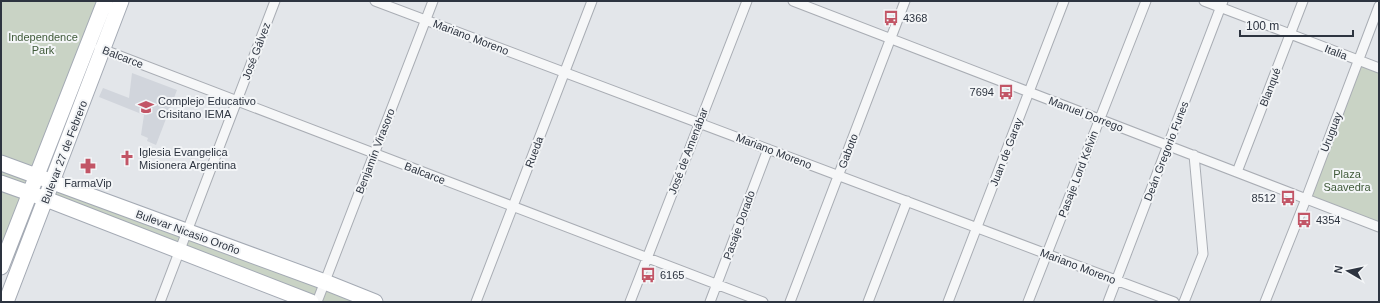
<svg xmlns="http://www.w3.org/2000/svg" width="1380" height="303" font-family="Arial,sans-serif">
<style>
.built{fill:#d1d5dc}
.green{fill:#c9d3c5}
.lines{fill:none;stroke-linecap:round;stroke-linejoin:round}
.minor-casing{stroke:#a9adb4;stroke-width:11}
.primary-casing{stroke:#a4aab4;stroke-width:17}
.minor{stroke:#f6f7f8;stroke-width:9}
.primary{stroke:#fff;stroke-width:15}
.labels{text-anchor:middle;stroke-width:4;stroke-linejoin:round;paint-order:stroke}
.poi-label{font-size:11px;fill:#2d3440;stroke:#f3f5f7;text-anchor:start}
.park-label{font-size:11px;fill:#415b3b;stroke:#f3f5f7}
.street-label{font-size:11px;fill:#2d3440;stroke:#f3f5f7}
</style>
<rect width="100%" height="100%" fill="#e3e6ea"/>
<path class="built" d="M132,73L177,90L156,145L147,141L148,138L141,135L144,115L99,97L103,88L129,98Z"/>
<path class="green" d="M1,1H105L1,267Z
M1358,60L1379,68V227L1306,199Z
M53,182L375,302H311L46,199Z"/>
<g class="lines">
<defs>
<path id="minor" d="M375,1L1174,302
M793,1L1379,227
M1204,1L1379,68
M99,48L763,302
M1237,172L1303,1
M160,302L275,1
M317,302L433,1
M476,302L592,1
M630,302L747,1
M710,302L768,149
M790,302L905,1
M868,302L907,201
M948,302L1064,1
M1028,302L1146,1
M1108,302L1223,1
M1184,302L1203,254L1194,155
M1265,302L1306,199L1379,6"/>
<path id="primary" d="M1,163L325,282L375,302
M1,183L46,199L311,302
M1,267L105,1
M6,302L121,1"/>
</defs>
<use href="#minor" class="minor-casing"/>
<use href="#primary" class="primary-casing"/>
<use href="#minor" class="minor"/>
<use href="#primary" class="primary"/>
</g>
<defs>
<symbol id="bus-bare" viewBox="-9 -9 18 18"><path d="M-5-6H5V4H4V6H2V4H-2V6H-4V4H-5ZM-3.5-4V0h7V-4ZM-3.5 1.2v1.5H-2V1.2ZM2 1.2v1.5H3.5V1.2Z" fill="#c25566" stroke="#f3f5f7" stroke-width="2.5" paint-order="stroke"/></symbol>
<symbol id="school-bare" viewBox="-9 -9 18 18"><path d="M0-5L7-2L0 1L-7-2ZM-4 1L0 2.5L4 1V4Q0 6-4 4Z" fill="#c25566" stroke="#f3f5f7" stroke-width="2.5" paint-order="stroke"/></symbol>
<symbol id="church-bare" viewBox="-9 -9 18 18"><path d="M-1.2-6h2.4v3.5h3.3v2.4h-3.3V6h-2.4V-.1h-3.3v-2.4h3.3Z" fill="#c25566" stroke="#f3f5f7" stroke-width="2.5" paint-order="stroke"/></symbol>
<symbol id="pharmacy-bare" viewBox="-9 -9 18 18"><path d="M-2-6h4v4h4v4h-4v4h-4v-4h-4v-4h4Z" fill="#c25566" stroke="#f3f5f7" stroke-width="2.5" paint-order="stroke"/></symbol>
</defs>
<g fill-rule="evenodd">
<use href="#bus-bare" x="880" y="7" width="22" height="22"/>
<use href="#bus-bare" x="995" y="81" width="22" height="22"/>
<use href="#school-bare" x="135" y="96" width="22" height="22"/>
<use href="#church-bare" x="116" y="147" width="22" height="22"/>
<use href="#pharmacy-bare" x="77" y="155" width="22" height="22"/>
<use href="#bus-bare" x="1277" y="187" width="22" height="22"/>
<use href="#bus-bare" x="1293" y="209" width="22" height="22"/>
<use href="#bus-bare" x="637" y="264" width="22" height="22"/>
</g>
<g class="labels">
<g class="poi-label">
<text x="903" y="22">4368</text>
<text x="994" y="96" text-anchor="end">7694</text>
<text x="158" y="105">Complejo Educativo<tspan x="158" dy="13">Crisitano IEMA</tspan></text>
<text x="139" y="156">Iglesia Evangelica<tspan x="139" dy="13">Misionera Argentina</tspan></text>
<text x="88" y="187" text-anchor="middle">FarmaVip</text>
<text x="1276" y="202" text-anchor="end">8512</text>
<text x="1316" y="224">4354</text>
<text x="660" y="279">6165</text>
</g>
<g class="park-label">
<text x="43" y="41">Independence<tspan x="43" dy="13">Park</tspan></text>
<text x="1347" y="178">Plaza<tspan x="1347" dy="13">Saavedra</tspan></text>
</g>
<g class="street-label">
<text transform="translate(471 37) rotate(21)" y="4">Mariano Moreno</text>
<text transform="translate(256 51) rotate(-69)" y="4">José Gálvez</text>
<text transform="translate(1336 52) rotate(21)" y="4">Italia</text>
<text transform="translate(123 57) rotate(21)" y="4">Balcarce</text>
<text transform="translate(1270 87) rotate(-69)" y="4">Blanqué</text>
<text transform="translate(1086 114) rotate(21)" y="4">Manuel Dorrego</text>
<text transform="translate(1331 132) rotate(-69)" y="4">Uruguay</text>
<text transform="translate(375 151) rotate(-69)" y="4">Benjamín Virasoro</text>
<text transform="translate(688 151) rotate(-69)" y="4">José de Amenábar</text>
<text transform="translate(774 151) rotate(21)" y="4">Mariano Moreno</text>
<text transform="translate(848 151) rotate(-69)" y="4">Gaboto</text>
<text transform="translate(1166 151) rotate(-69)" y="4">Deán Gregorio Funes</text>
<text transform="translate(64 152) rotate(-69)" y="4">Bulevar 27 de Febrero</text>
<text transform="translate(534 152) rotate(-69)" y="4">Rueda</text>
<text transform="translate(1006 152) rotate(-69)" y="4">Juan de Garay</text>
<text transform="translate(425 173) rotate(21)" y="4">Balcarce</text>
<text transform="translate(1078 174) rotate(-69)" y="4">Pasaje Lord Kelvin</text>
<text transform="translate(739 225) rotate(-70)" y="4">Pasaje Dorado</text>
<text transform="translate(188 232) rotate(20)" y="4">Bulevar Nicasio Oroño</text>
<text transform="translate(1078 266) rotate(21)" y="4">Mariano Moreno</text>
</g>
</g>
<rect width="1380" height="303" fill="none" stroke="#2d3440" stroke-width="4"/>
<g transform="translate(1348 271) rotate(279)" stroke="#f3f5f7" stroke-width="3" paint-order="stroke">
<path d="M0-3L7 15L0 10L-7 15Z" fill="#2d3440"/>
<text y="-6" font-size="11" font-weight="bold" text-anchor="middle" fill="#2d3440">N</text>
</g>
<path d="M1240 30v6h113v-6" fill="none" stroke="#2d3440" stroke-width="2"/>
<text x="1246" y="30" font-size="12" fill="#2d3440" stroke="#f3f5f7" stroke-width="3" paint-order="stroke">100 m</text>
</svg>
